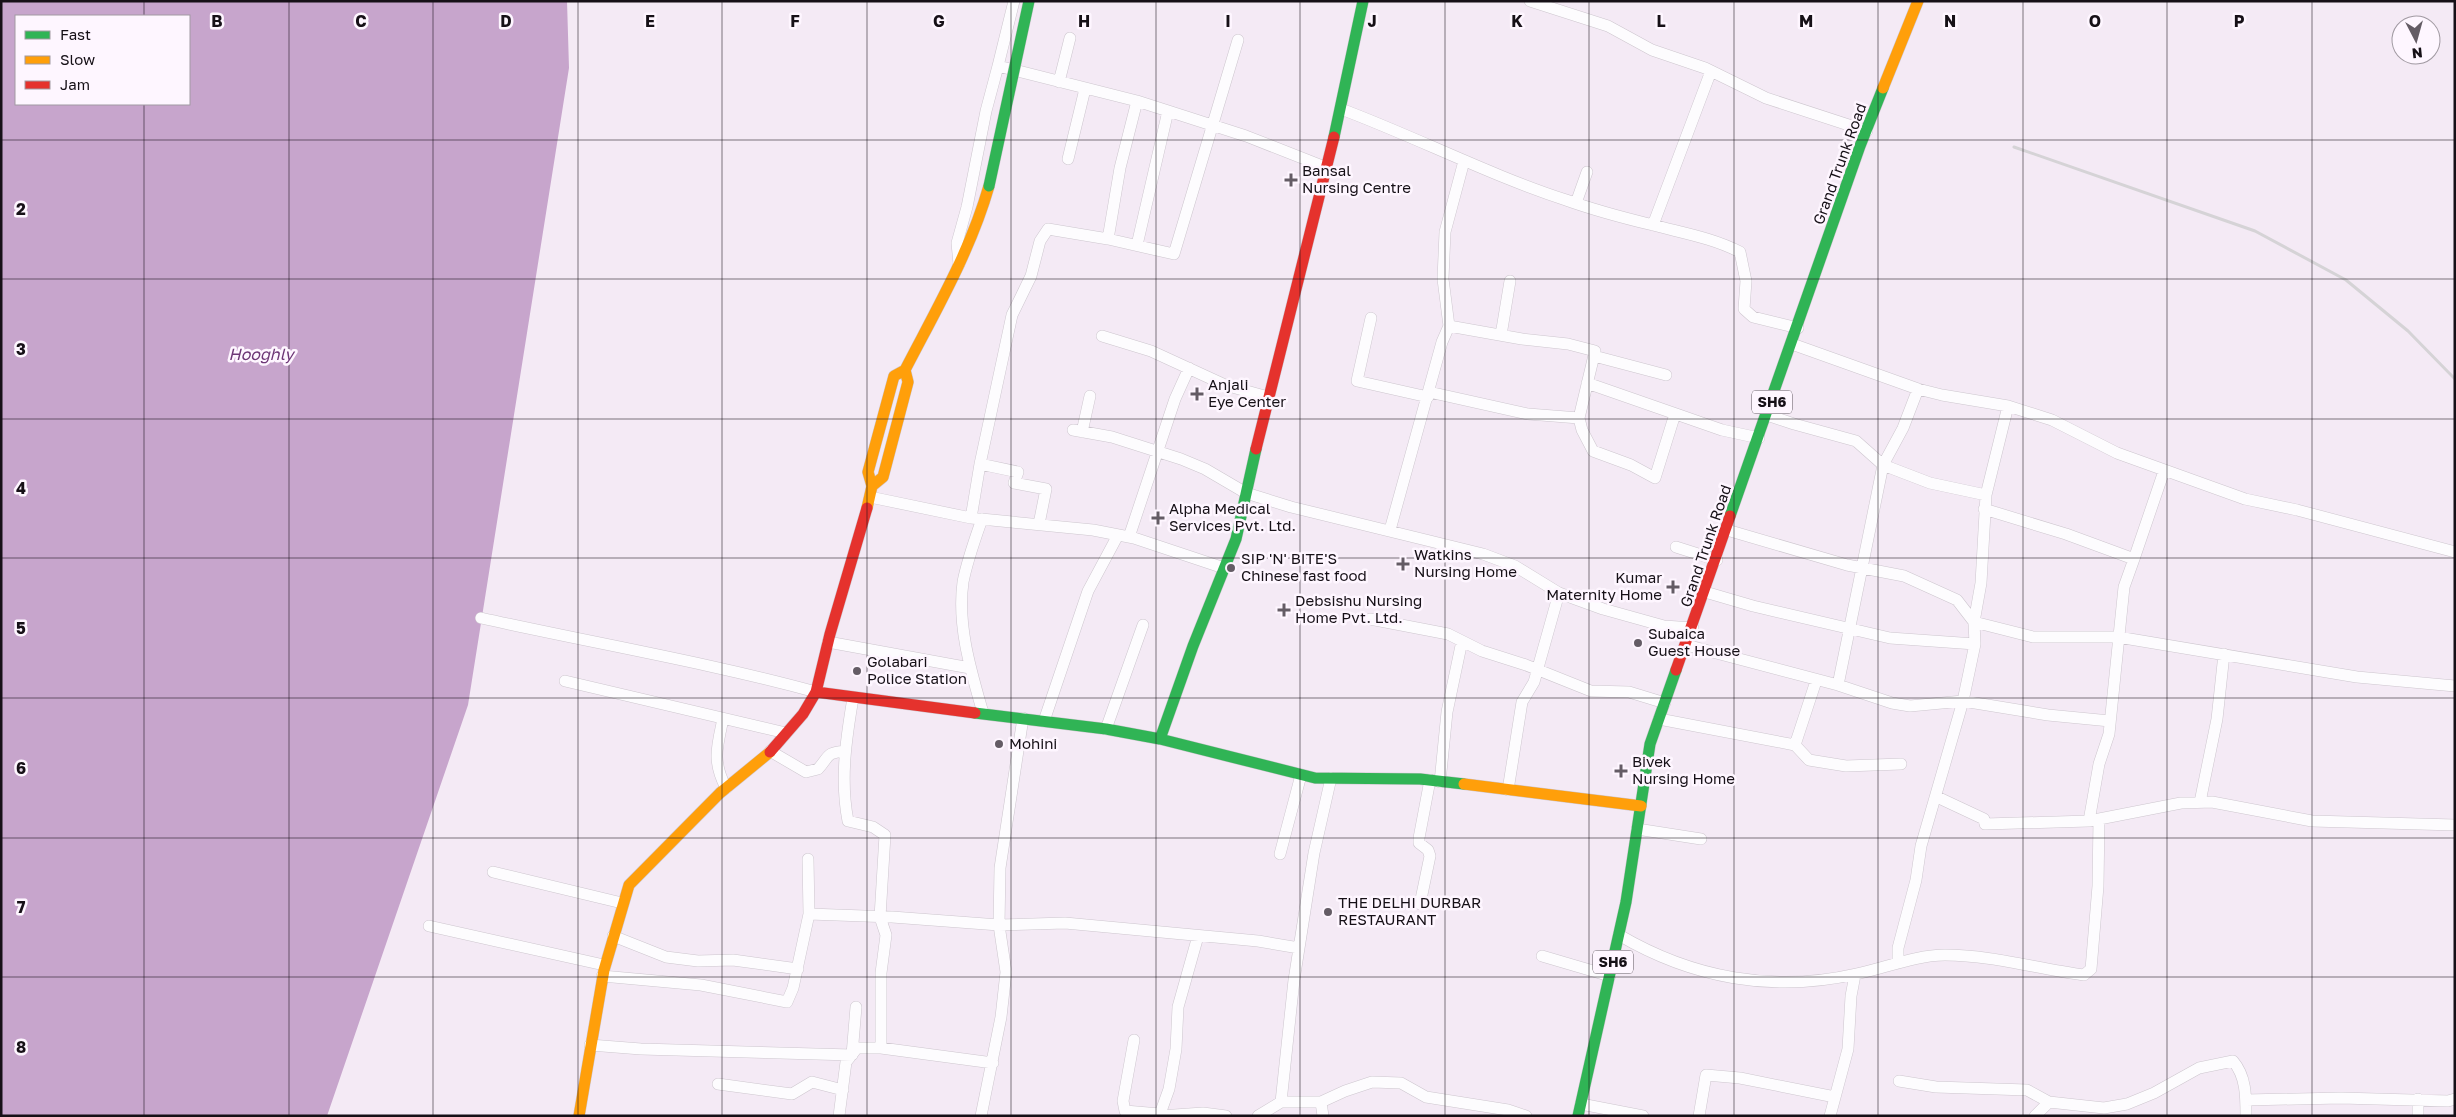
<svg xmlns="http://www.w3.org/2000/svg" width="2456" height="1117" font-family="'Golos Text',sans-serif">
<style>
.water{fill:#c7a5cc;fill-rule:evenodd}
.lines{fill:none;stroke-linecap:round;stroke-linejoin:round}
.street-casing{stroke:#cdc6ce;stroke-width:12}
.fast-casing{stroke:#cdc6ce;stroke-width:12}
.slow-casing{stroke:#cdc6ce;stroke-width:12}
.jam-casing{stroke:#cdc6ce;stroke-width:12}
.street{stroke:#fdfcfe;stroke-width:11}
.fast{stroke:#30b455;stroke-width:11}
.slow{stroke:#ff9f0a;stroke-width:11}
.jam{stroke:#e5322d;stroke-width:11}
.rail{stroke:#d5d3d6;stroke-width:3}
.fast-bridge-casing{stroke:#cdc6ce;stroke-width:12;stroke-linecap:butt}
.fast-bridge{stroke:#30b455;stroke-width:11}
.grid{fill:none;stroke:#161017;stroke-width:1;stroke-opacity:0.55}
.poi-dot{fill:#645c65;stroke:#fef6ff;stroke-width:2}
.labels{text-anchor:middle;stroke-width:5;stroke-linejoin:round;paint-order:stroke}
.shield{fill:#fef6ff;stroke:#5c555d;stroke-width:1}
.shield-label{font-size:14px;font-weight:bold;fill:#161017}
.street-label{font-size:15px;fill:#161017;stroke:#fef6ff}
.poi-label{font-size:15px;fill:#161017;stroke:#fef6ff;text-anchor:start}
.water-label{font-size:16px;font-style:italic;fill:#6d3676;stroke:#fef6ff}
.grid-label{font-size:16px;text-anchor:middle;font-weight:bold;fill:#161017;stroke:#fef6ff;stroke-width:5;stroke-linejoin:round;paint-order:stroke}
</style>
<rect width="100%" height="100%" fill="#f4eaf5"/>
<path class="water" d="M1,1H567L569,68L468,705L327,1116H1ZM16,16H189V104H16Z"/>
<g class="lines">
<defs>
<path id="street" d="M1530,1L1608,26L1652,50L1705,68L1766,98L1867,131
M998,66L1014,1
M1059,82L1070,38
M1137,101L1120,168L1108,239L1174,254L1238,40
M1341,109C1416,137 1489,175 1566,200C1594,210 1624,218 1653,225C1683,233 1713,238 1740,252L1746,281L1744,309L1753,317L1798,328
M1068,159L1085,89
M1576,203L1587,172
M1653,225L1711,71
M1137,245L1168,111
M959,264L957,243L967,207L986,111L998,66L1137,101L1246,136L1325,167
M1371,318L1357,381L1428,397
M1449,326L1443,279L1445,232L1464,161
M1501,335L1510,281
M1102,336L1151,351L1225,385L1268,397
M1792,344L1918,389L1942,395L2008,406L2052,420L2117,453L2245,499L2297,510L2455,552
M1594,356L1666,375
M1587,383L1722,430L1759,438
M2008,406L1986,495L1981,583L1974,622L2033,637H2118L2357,677L2455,686
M1767,415L1794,424L1856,441L1883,465L1930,483L1986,495
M1579,418L1582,430L1593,451L1631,465L1655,478L1675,414
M1073,430L1112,437L1181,459L1205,469L1246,493L1291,507L1483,554L1515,566L1559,593L1603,609L1664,626L1693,628
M1082,432L1090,396
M980,464L1018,472L1014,483L1046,489L1039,524
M870,497L971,518L1093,530L1134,538L1224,568
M1984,509L2066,534L2134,559L2164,471
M971,518L980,464L1012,315L1031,276L1040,241L1048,229L1108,239
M982,519C975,539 967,561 963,582C957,626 971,671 983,713
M1390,530L1442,342L1449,326L1522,339L1568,344L1595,351L1579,418L1528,414L1429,392
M1129,537L1175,399L1189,368
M1676,547L1717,560
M1705,592L1753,606L1890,638L1975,644L1974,622L1957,600L1904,576L1847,565L1727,530
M481,618C593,643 706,662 816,692
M1370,619L1448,634L1482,651L1526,665L1591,691L1629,692L1665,703
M828,642L970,668
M1686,645L1838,685L1892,703L1910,706L1963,701L2048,715L2110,721
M565,681L786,733
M1838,685L1883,465L1903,428L1918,389
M853,698C846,739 840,780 848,821L873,827L885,835L880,917L886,935L881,973V1048
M723,719C717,747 712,761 726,788
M1659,719L1795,745L1816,681
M1044,721L1088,591L1118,535
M1106,729L1143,625
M1795,745L1809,760L1846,766L1901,764
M770,751L806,772L818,769C830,756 825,753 845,751
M1440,782L1447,712L1462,641
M1508,790L1522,702L1534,682L1559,593
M1937,797L1984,819L1985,824L2089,821L2181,803L2212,802L2312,821L2455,825
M2200,802L2217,719L2224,654
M2089,821L2099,764L2109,734L2124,587L2134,559
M1637,829L1701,839
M1280,854L1301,775
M493,872L622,903
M1420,904L1430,856L1428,850L1419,843V838L1430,780
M809,914L892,917L999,925L1065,923L1258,941L1299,948
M429,926L604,965
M1619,935C1692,978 1773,993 1856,974C1885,968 1916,955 1945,955C1992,955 2038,969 2084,975L2091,969L2098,886L2099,819
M613,936L666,957L698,961L733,960L798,969
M1542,956L1610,976
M1898,963V948L1916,880L1921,846L1963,701L1975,644
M602,976L701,985L787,1002L793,988L809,914L808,859
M1134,1040L1123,1101L1125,1111L1160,1114L1169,1089L1176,1049L1178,1007L1198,936
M590,1045L641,1049L852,1055L856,1007
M1899,1081L1936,1087L2027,1090L2049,1102
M718,1084L792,1094L812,1082L843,1090
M2246,1100L2341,1098L2448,1101L2455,1099
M1281,1102L1294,980L1314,853L1331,778
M1321,1102L1345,1091L1372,1082L1401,1083L1426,1097L1508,1110L1526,1116
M1581,1104L1643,1116
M839,1116L846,1062L857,1048H881L993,1063
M981,1116L1001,1017L1006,972L999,925L1000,868L1023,718
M1160,1116L1203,1113L1226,1116
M1258,1116L1281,1102H1321L1323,1116
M1699,1116L1706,1075L1740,1078L1835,1097
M1830,1116L1848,1049L1851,996L1855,975
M2035,1116L2049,1102L2104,1108L2127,1104L2154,1093L2199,1068L2233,1061C2246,1076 2246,1096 2246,1116
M2418,1116V1099"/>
<path id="fast" d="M1334,137L1363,1
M1730,516L1860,146L1883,88
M975,713L1106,729L1160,739L1315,778L1420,779L1464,784
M1160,739L1193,646L1236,539L1256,449
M1578,1116L1626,902L1650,744L1676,670"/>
<path id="slow" d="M1883,88L1918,1
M872,486L883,477L908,382L905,370
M867,508L872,486L868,472L894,376L905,370C936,310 970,252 989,186
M1464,784L1641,806
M579,1116L604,970L629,885L720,793L770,752"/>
<path id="jam" d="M1256,449L1334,137
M1676,670L1730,516
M816,692L975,713
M770,752L803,714L816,692L830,634L867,508"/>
</defs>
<use href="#street" class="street-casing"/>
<use href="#fast" class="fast-casing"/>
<use href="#slow" class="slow-casing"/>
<use href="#jam" class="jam-casing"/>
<use href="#street" class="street"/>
<use href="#fast" class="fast"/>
<use href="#slow" class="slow"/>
<use href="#jam" class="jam"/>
<path class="rail" d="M2014,147L2255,231L2346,280L2408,331L2455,379"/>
<defs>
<path id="fast-bridge" d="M989,186L1029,1"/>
</defs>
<use href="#fast-bridge" class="fast-bridge-casing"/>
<use href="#fast-bridge" class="fast-bridge"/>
</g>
<path class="grid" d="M144,1V16M289,1V1116M433,1V1116M578,1V1116M722,1V1116M867,1V1116M1011,1V1116M1156,1V1116M1300,1V1116M1445,1V1116M1589,1V1116M1734,1V1116M1878,1V1116M2023,1V1116M2167,1V1116M2312,1V1116M144,104V1116M1,140H2455M1,279H2455M1,419H2455M1,558H2455M1,698H2455M1,838H2455M1,977H2455"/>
<g class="poi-dot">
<path d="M1288.5 172.5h5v5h5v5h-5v5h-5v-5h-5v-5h5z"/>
<path d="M1194.5 386.5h5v5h5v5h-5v5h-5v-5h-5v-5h5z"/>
<path d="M1155.5 510.5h5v5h5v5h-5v5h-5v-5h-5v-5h5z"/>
<path d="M1400.5 556.5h5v5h5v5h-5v5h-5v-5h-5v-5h5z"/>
<circle cx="1231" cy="568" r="5"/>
<path d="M1670.5 579.5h5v5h5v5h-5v5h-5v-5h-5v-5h5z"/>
<path d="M1281.5 602.5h5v5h5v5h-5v5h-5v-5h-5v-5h5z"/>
<circle cx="1638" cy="643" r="5"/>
<circle cx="857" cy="671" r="5"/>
<circle cx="999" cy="744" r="5"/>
<path d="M1618.5 763.5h5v5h5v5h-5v5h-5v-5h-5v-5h5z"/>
<circle cx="1328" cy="912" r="5"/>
</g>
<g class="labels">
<g class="shield">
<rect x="1752" y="390.5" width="40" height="23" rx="4"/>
<rect x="1593" y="950.5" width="40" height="23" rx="4"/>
</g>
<g class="shield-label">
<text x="1772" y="407">SH6</text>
<text x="1613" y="967">SH6</text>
</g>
<g class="street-label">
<text transform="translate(1840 164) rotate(-70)" y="5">Grand Trunk Road</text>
<text transform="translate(1706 546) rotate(-71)" y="5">Grand Trunk Road</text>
</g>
<g class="poi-label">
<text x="1302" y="176">Bansal<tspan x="1302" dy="17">Nursing Centre</tspan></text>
<text x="1208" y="390">Anjali<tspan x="1208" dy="17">Eye Center</tspan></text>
<text x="1169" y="514">Alpha Medical<tspan x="1169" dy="17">Services Pvt. Ltd.</tspan></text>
<text x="1414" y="560">Watkins<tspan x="1414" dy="17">Nursing Home</tspan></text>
<text x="1241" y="564">SIP 'N' BITE'S<tspan x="1241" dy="17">Chinese fast food</tspan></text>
<text x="1662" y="583" text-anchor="end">Kumar<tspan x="1662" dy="17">Maternity Home</tspan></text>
<text x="1295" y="606">Debsishu Nursing<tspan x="1295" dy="17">Home Pvt. Ltd.</tspan></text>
<text x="1648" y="639">Subaica<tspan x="1648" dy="17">Guest House</tspan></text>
<text x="867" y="667">Golabari<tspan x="867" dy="17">Police Station</tspan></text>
<text x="1009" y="749">Mohini</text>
<text x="1632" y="767">Bivek<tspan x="1632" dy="17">Nursing Home</tspan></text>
<text x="1338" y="908">THE DELHI DURBAR<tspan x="1338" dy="17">RESTAURANT</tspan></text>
</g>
<g class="water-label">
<text x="261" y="360">Hooghly</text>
</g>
</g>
<g class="grid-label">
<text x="217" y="27">B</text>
<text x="361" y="27">C</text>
<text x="506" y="27">D</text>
<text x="650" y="27">E</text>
<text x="795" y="27">F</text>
<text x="939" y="27">G</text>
<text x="1084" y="27">H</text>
<text x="1228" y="27">I</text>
<text x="1372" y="27">J</text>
<text x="1517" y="27">K</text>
<text x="1661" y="27">L</text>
<text x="1806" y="27">M</text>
<text x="1950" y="27">N</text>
<text x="2095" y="27">O</text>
<text x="2239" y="27">P</text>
<text x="21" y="215">2</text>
<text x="21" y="355">3</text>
<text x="21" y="494">4</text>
<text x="21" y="634">5</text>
<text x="21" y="774">6</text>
<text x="21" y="913">7</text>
<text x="21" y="1053">8</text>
</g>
<rect width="2456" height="1117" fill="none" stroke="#161017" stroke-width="5"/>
<rect x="15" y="15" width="175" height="90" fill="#fef6ff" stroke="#a19aa2"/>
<rect x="25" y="31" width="25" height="8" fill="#30b455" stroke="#a19aa2"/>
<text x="60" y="40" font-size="15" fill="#161017">Fast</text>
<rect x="25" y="56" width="25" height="8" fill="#ff9f0a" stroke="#a19aa2"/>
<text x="60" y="65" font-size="15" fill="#161017">Slow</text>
<rect x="25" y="81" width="25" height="8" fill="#e5322d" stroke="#a19aa2"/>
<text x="60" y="90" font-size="15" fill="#161017">Jam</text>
<g transform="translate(2416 40) rotate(174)"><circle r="24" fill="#fef6ff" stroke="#a19aa2"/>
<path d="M0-4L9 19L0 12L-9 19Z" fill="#645c65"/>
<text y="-8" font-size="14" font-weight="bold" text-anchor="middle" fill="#161017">N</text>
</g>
</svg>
